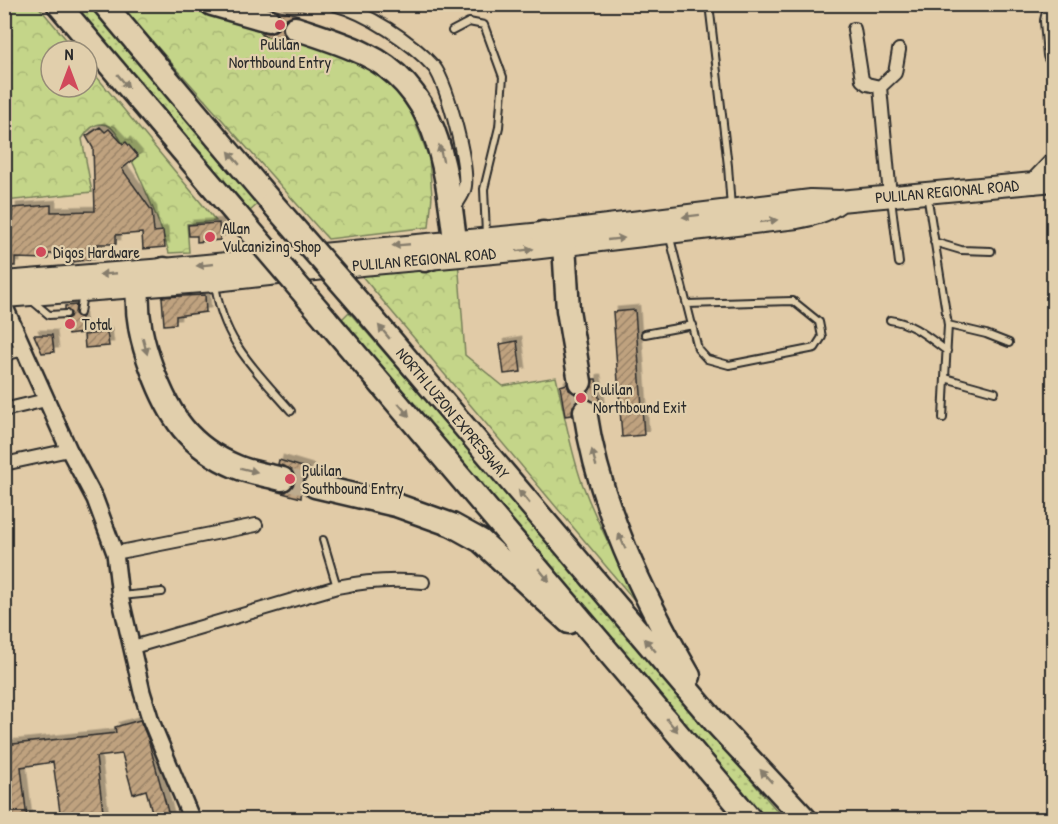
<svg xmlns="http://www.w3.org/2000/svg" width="1058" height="824" font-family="'Patrick Hand',sans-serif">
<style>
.grass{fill:url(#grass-dots);stroke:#78805a;stroke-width:1.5}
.forest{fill:url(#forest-crowns);stroke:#78805a;stroke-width:1.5}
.building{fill:url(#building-hatch);stroke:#2b2b2b;stroke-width:1.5;filter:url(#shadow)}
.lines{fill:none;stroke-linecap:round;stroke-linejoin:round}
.motorway-tunnel{stroke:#bdab8e;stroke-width:22;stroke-dasharray:22 11;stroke-linecap:butt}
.service-casing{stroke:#2b2b2b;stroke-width:10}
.minor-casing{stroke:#2b2b2b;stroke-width:16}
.tertiary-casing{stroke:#2b2b2b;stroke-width:20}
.primary-casing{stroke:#2b2b2b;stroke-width:24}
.motorway-casing{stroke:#2b2b2b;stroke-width:27}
.service{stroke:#e1cfac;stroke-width:6}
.minor{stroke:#e1cfac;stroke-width:12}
.tertiary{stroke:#e1cfac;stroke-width:15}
.primary{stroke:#e1cfac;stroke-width:20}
.motorway{stroke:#e1cfac;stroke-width:22}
.motorway-bridge-casing{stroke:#2b2b2b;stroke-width:27;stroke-linecap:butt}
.motorway-bridge{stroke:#e1cfac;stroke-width:22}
.oneway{fill:#867d6c}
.poi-dot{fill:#d1495b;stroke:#e1cfac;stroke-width:2}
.labels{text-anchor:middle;stroke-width:4.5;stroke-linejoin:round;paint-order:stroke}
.poi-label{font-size:16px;fill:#2b2b2b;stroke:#e1cfac;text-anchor:start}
.street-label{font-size:16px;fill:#2b2b2b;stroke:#e1cfac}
</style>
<defs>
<pattern id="grass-dots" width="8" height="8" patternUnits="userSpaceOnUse" patternTransform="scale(1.5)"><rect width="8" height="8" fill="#c4d589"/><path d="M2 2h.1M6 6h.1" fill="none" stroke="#a9b776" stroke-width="1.8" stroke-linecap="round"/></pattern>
<pattern id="forest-crowns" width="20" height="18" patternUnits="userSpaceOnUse" patternTransform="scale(1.5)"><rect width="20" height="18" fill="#c4d589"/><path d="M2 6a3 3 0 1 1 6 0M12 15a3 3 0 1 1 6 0" fill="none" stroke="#a9b776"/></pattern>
<pattern id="building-hatch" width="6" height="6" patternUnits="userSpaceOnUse" patternTransform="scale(1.5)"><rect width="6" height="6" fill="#bfa27f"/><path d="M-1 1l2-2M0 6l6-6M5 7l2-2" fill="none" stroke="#9b8468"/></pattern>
<filter id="shadow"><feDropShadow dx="4.5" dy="-4.5" stdDeviation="0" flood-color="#0004"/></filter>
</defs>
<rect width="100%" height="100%" fill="#e1cba7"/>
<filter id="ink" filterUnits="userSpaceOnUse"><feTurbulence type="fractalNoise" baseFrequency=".0167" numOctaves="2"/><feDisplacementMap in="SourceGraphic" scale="12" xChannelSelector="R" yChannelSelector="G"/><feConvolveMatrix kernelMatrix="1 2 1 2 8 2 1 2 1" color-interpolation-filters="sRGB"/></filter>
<g filter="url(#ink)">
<path class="grass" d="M72,5H89L258,204L250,211Z
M349,312L523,512L784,819H766L341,320Z"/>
<path class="forest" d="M4,5H37L76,51H51V87H87V65L216,221L187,224L189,252L169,253C163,231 126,136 109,126C97,120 88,129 82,139L92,192L5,201Z
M120,5H197L326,45L364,62L394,87L412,114L429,158L432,196L429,227L328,239Z
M458,259L465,355L503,386L556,377C564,412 570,449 582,483C599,529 624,572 647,615L356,269Z"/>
<path class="building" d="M275,9L299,15L286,18L282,24V30L285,37L292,43L261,35V32L272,33L278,29L281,24V16Z
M100,127L105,132L109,129L123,144L126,142L138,156L122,169L152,211L154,232L163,231L165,247L143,249L142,233L116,235V244H98L99,258L74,262L73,253L48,254V259L15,258V266H4V216H12V208L51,205V212L95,211L93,148L86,136Z
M219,223L220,240L197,242V236H189L188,225Z
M205,295L206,312L176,316V324L164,325L162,297Z
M76,305L75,314L81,318L82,333L68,335L66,319L70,317L71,313L65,309V306Z
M635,310L644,435L622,437L613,312Z
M107,332L109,346L85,348L84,335Z
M34,335H52L54,352L42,353Z
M517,341L521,372L504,374L500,344Z
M593,379H596L601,410H599L596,403L590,399L583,398L577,400L573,406L572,415L565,416L560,386L567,384L569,390L575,394L583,395L589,392L592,387Z
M279,460L309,469L302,482L301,498L271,490L286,492L292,488L295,483V476L292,470L278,464Z
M140,720L148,739L170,819H154L146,790L133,794L122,754L96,757L104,819H61L53,762L21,767L27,819H6L4,745L116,733L115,727Z"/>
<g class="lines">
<path class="motorway-tunnel" d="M580,382L585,411
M282,479L315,486"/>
<defs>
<path id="service" d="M709,4L728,166L731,208
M452,31L469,22L484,25L503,77L499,127L484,189L486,234
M927,194L948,325L945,378L995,392
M891,199L899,263
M669,234L698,349L707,359L729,365L815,348L822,337L819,322L793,301L687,304
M934,242L961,250L991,251
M215,283C222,340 255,370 291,411
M30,299L49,315L66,314
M80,313L83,293
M890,320C913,323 929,338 947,351
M948,325L986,334L1009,343
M645,334L693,325
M943,418L945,378
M323,540L337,587
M121,596L162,592"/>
<path id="minor" d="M334,4C367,13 411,41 434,67C447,82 471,173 464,190C462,197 456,204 452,210
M854,29L862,80L867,84L880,87
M890,196L880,87L895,73L899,50
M4,354L24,349
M4,410L46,400
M4,464L69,450
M115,553L256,525
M133,647L337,587C366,581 393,579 423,582"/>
<path id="tertiary" d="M4,305L69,450L95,499L115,553L120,596L142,692L151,721L192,820"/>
<path id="primary" d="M1054,8L1051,21L1054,55
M1035,183L1054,163
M4,282L164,269L543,233L811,200L840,201L1054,181
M4,297L215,281L362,265L515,251L797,218C812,215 826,212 838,203"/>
<path id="motorway" d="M58,4L237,215
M104,4L272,203
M212,4L268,20
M295,28C319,36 343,43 365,54C439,89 446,169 455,240C452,253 436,256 425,260
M543,233L553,237L564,245L568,310L580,382
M164,269L150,275L138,288C136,317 142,342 152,369C169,416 189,447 237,467C251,473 267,475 282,479
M361,305L715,722L806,820
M325,318L751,820
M585,411C599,506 642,594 689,676
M315,486L396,505L452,525L481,541L569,622"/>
</defs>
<use href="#service" class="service-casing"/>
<use href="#minor" class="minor-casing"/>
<use href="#tertiary" class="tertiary-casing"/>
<use href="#primary" class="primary-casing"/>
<use href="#motorway" class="motorway-casing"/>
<use href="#service" class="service"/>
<use href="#minor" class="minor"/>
<use href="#tertiary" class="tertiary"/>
<use href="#primary" class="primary"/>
<use href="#motorway" class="motorway"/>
<defs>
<path id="motorway-bridge" d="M272,203L361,305
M237,215L325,318"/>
</defs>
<use href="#motorway-bridge" class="motorway-bridge-casing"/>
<use href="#motorway-bridge" class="motorway-bridge"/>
</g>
<defs><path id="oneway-solid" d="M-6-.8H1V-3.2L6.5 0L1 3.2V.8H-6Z" transform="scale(1.5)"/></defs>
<g class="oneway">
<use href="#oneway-solid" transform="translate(123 81) rotate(50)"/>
<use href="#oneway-solid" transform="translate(441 153) rotate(-104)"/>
<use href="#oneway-solid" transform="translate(234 158) rotate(-130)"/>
<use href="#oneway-solid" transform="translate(691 216) rotate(173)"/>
<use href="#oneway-solid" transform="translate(769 221) rotate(-7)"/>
<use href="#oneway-solid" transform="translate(616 239) rotate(-6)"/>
<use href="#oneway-solid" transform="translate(401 245) rotate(175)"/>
<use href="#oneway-solid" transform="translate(525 250) rotate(-7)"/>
<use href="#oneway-solid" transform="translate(205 265) rotate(174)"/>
<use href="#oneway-solid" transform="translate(108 274) rotate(175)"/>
<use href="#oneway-solid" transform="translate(384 332) rotate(-130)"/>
<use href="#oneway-solid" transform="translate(145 346) rotate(75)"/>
<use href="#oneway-solid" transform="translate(404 410) rotate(50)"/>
<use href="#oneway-solid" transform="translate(594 458) rotate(-105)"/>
<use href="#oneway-solid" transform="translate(249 470) rotate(14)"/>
<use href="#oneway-solid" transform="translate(524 497) rotate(-130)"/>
<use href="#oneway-solid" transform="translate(622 541) rotate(-113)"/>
<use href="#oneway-solid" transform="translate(544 575) rotate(50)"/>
<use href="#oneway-solid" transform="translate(650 645) rotate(-131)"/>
<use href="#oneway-solid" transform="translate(672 725) rotate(50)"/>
<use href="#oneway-solid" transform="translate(766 776) rotate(-133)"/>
</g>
</g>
<g class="poi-dot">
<circle cx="280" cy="25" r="6"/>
<circle cx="210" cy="237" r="6"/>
<circle cx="41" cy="252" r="6"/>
<circle cx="70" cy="324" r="6"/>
<circle cx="581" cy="398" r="6"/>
<circle cx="290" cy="479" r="6"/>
</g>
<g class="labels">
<g class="poi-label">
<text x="280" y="50" text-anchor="middle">Pulilan<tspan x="280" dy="18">Northbound Entry</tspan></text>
<text x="222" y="234">Allan<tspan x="222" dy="18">Vulcanizing Shop</tspan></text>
<text x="53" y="258">Digos Hardware</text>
<text x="82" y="330">Total</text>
<text x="593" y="395">Pulilan<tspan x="593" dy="18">Northbound Exit</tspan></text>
<text x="302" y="476">Pulilan<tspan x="302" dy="18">Southbound Entry</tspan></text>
</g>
<g class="street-label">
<text transform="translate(947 191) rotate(-5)" y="6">PULILAN REGIONAL ROAD</text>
<text transform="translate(424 259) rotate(-5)" y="6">PULILAN REGIONAL ROAD</text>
<text transform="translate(453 413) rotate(50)" y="6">NORTH LUZON EXPRESSWAY</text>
</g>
</g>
<rect width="1058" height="824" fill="none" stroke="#e1cfac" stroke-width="24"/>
<rect x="12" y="12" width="1034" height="800" fill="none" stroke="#2b2b2b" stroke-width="2" filter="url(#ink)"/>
<g transform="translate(69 69)"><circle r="28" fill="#e1cfac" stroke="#988d78" stroke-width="1.5"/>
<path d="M0-4.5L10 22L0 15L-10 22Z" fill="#d1495b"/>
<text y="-9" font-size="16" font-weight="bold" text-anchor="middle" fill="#2b2b2b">N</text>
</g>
</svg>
